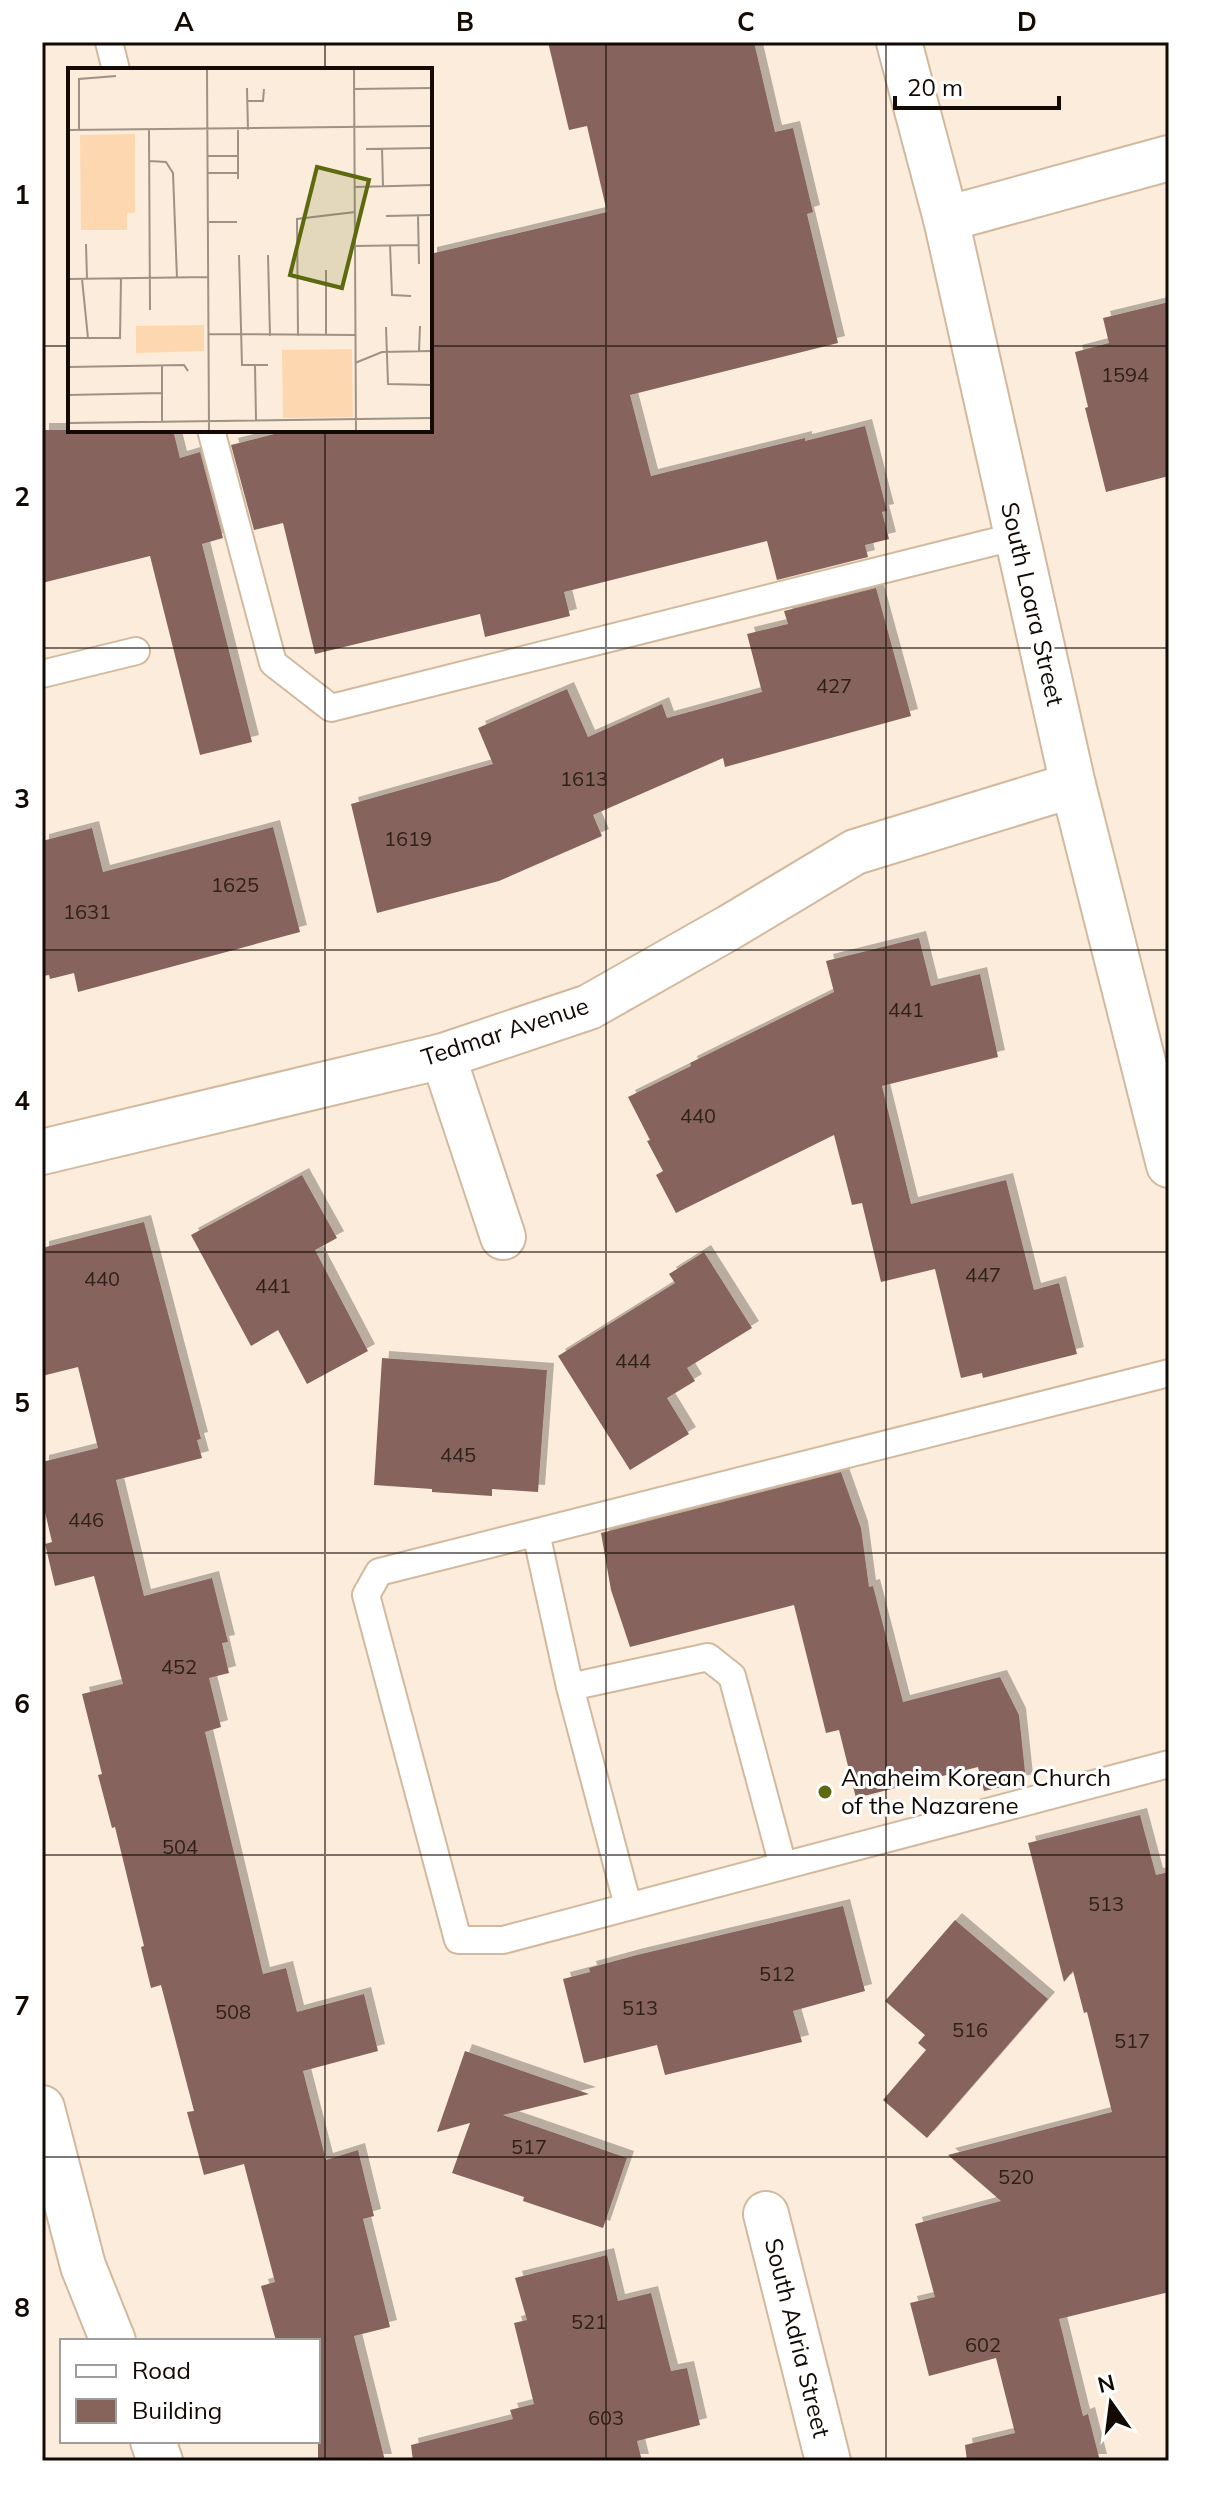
<svg xmlns="http://www.w3.org/2000/svg" width="1211" height="2503" font-family="Mulish,sans-serif">
<style>
.building{fill:#86645c;filter:url(#shadow)}
.lines{fill:none;stroke-linecap:round;stroke-linejoin:round}
.lane-casing{stroke:#d2b99e;stroke-width:30}
.street-casing{stroke:#d2b99e;stroke-width:48}
.secondary-casing{stroke:#d2b99e;stroke-width:48}
.lane{stroke:#fff;stroke-width:26}
.street{stroke:#fff;stroke-width:44}
.secondary{stroke:#fff;stroke-width:44}
.grid{fill:none;stroke:#120a03;stroke-width:2;stroke-opacity:0.55}
.poi-dot{fill:#5d690f;stroke:#fff;stroke-width:3}
.labels{text-anchor:middle;stroke-width:6;stroke-linejoin:round;paint-order:stroke}
.number-label{font-size:20px;fill:#2f2019}
.street-label{font-size:24px;fill:#120a03;stroke:#fff}
.poi-label{font-size:24px;fill:#120a03;stroke:#fff;text-anchor:start}
.inset-road{fill:none;stroke:#9e9285;stroke-width:2}
.view{fill:#5d690f;fill-opacity:0.15;stroke:#5d690f;stroke-width:4}
.inset-edge{fill:none;stroke:#120a03;stroke-width:4}
.neatline{fill:none;stroke:#120a03;stroke-width:3}
.grid-label{font-size:26px;text-anchor:middle;font-weight:bold;fill:#120a03}
</style>
<defs>
<filter id="shadow"><feDropShadow dx="7" dy="-7" stdDeviation="0" flood-color="#0004"/></filter>
</defs>
<rect width="100%" height="100%" fill="#fcecdb"/>
<path class="building" d="M548,42H754L775,132L793,128L813,212L807,214L838,343L630,395L651,476L805,438V441L865,426L887,511L882,512L889,539L865,545L868,557L777,580L767,541L564,592L570,616L485,637L480,614L315,654L283,523L254,530L231,445L290,430H430V254L607,212L587,126L569,130Z
M1169,302V476L1106,492L1085,408L1088,407L1075,352L1109,343L1103,318Z
M42,430H173L180,458L200,452L223,538L202,544L252,742L200,755L150,556L42,583Z
M876,588L911,716L725,767L723,758L593,815L602,836L499,881L377,913L351,804L493,764L478,728L567,689L588,737L662,704L667,718L762,692L747,634L788,624L784,611Z
M273,827L300,932L78,992L74,973L50,979L49,975L42,976V841L92,828L103,872Z
M919,938L931,986L980,974L998,1057L882,1086L911,1204L1006,1180L1034,1290L1059,1283L1077,1354L983,1378L982,1373L961,1378L935,1269L881,1282L862,1203L852,1205L834,1135L676,1213L656,1175L663,1171L647,1141L650,1140L628,1097L691,1066L690,1063L834,992L826,961Z
M302,1175L337,1238L315,1250L368,1351L307,1384L278,1330L251,1346L191,1235Z
M144,1222L201,1439L197,1440L202,1458L116,1480L144,1596L212,1578L228,1642L222,1643L229,1673L209,1678L221,1727L205,1732L263,1974L286,1968L297,2012L364,1994L378,2051L303,2071L326,2160L358,2150L374,2216L363,2219L390,2327L354,2336L385,2461H318V2341H276L261,2286L275,2282L244,2164L204,2175L187,2112L194,2111L161,1985L151,1988L141,1947L144,1946L115,1827L112,1828L98,1775L102,1774L82,1694L123,1684L94,1576L55,1586L45,1544L52,1542L42,1499V1462L98,1448L78,1367L42,1376V1248Z
M704,1252L752,1328L687,1368L695,1381L667,1398L689,1434L630,1470L558,1356L675,1283L669,1274Z
M382,1358L547,1370L538,1492L492,1489V1496L432,1492V1489L374,1485Z
M841,1472L861,1528L869,1587L873,1586L903,1702L1000,1677L1019,1715L1026,1781L984,1791L978,1767L856,1798L839,1730L826,1733L794,1605L630,1647L611,1590L601,1533Z
M1140,1815L1156,1875L1169,1872V2292L1059,2319L1083,2416L1088,2414L1100,2461H967L965,2445L1015,2433L996,2358L929,2376L910,2303L935,2297L915,2224L1001,2201L948,2155L1112,2112L1087,2012L1084,2013L1073,1971L1064,1982L1028,1843Z
M843,1906L865,1991L793,2011L802,2042L665,2075L657,2045L584,2063L563,1979L590,1972L589,1968L637,1955Z
M955,1920L1048,1999L927,2138L883,2100L926,2050L918,2043L925,2035L885,2001Z
M465,2051L589,2094L503,2115L627,2158L603,2228L523,2201L524,2197L452,2173L470,2123L437,2132Z
M607,2255L618,2301L651,2293L671,2371L687,2368L700,2425L637,2441L642,2461H413L411,2445L513,2419L510,2410L534,2404L514,2323L527,2320L515,2278Z"/>
<g class="lines">
<defs>
<path id="lane" d="M109,42L116,70
M211,430L273,663L331,708L1017,536
M42,674L136,651
M1169,1373L379,1572L366,1595L458,1940H503L1169,1764
M536,1533L570,1687L708,1657L732,1676L783,1866
M570,1687L628,1906"/>
<path id="street" d="M946,219L1169,158
M443,1056L503,1237
M42,1152L443,1056L589,1007L730,927L855,852L1073,785
M42,2108L83,2266L113,2341
M766,2214L828,2461
M153,2441L160,2461"/>
<path id="secondary" d="M899,42L946,219L1073,785L1169,1165"/>
</defs>
<use href="#lane" class="lane-casing"/>
<use href="#street" class="street-casing"/>
<use href="#secondary" class="secondary-casing"/>
<use href="#lane" class="lane"/>
<use href="#street" class="street"/>
<use href="#secondary" class="secondary"/>
</g>
<path class="grid" d="M325,42V70M606,42V2461M886,42V2461M42,346H70M430,346H1169M325,430V2461M42,648H1169M42,950H1169M42,1252H1169M42,1553H1169M42,1855H1169M42,2157H1169"/>
<circle class="poi-dot" cx="825" cy="1792" r="8"/>
<g class="labels">
<g class="number-label">
<text x="1125" y="382">1594</text>
<text x="834" y="693">427</text>
<text x="584" y="786">1613</text>
<text x="408" y="846">1619</text>
<text x="235" y="892">1625</text>
<text x="87" y="919">1631</text>
<text x="906" y="1017">441</text>
<text x="698" y="1123">440</text>
<text x="983" y="1282">447</text>
<text x="102" y="1286">440</text>
<text x="273" y="1293">441</text>
<text x="633" y="1368">444</text>
<text x="458" y="1462">445</text>
<text x="86" y="1527">446</text>
<text x="179" y="1674">452</text>
<text x="180" y="1854">504</text>
<text x="1106" y="1911">513</text>
<text x="777" y="1981">512</text>
<text x="640" y="2015">513</text>
<text x="233" y="2019">508</text>
<text x="970" y="2037">516</text>
<text x="1132" y="2048">517</text>
<text x="529" y="2154">517</text>
<text x="1016" y="2184">520</text>
<text x="589" y="2329">521</text>
<text x="983" y="2352">602</text>
<text x="606" y="2425">603</text>
</g>
<g class="street-label">
<text transform="translate(1032 604) rotate(77)" y="8">South Loara Street</text>
<text transform="translate(505 1032) rotate(-18)" y="8">Tedmar Avenue</text>
<text transform="translate(797 2338) rotate(76)" y="8">South Adria Street</text>
</g>
<g class="poi-label">
<text x="841" y="1786">Anaheim Korean Church<tspan x="841" dy="28">of the Nazarene</tspan></text>
</g>
</g>
<g transform="translate(68 68)">
<rect width="364" height="364" fill="#fcecdb"/>
<path d="M67,66V145H59V162H13L12,67ZM136,257V283L68,285V258ZM284,281L285,349L215,350L214,282Z" fill="#fdd7af"/>
<path class="inset-road" d="M139,1L141,363M286,1L288,363M179,20L180,62M286,21L364,20M179,33H195L196,21M0,62L364,58M11,62V11L48,8M81,62L82,242M170,62V111M298,81L364,80M314,81L315,118M140,88H170M81,93L98,94L105,105L109,210M140,105H170M287,119L364,117M318,148L364,147M350,148L351,196M141,154H169M18,176L19,211M322,177L324,227L343,228M287,178L350,177M171,187L174,297H200M200,187L202,268M258,202V268M0,211L141,209M14,211L20,270M318,259L320,316L364,317M141,266L287,267M230,268L229,151L287,144M0,270H52L53,210M351,283L352,258M287,295L314,284L364,283M187,297L188,352M0,299L116,297L120,303M0,327L94,325M94,354V297M0,355L364,350"/>
<path class="view" d="M249,99L301,112L274,220L222,207Z"/>
<rect width="364" height="364" class="inset-edge"/>
</g>
<rect width="1211" height="2503" fill="none" stroke="#ffffff" stroke-width="88"/>
<rect x="60" y="2339" width="260" height="104" fill="#ffffff" stroke="#a09d9a" stroke-width="2"/>
<rect x="76" y="2365" width="40" height="12" fill="#ffffff" stroke="#a09d9a" stroke-width="2"/>
<text x="132" y="2379" font-size="24" fill="#120a03">Road</text>
<rect x="76" y="2399" width="40" height="24" fill="#86645c" stroke="#a09d9a" stroke-width="2"/>
<text x="132" y="2419" font-size="24" fill="#120a03">Building</text>
<g transform="translate(1111 2403) rotate(346)" stroke="#ffffff" stroke-width="6" paint-order="stroke">
<path d="M0-6L14 30L0 20L-14 30Z" fill="#120a03"/>
<text y="-12" font-size="22" font-weight="bold" text-anchor="middle" fill="#120a03">N</text>
</g>
<path d="M895 96v12h164v-12" fill="none" stroke="#120a03" stroke-width="4"/>
<text x="907" y="96" font-size="24" fill="#120a03" stroke="#ffffff" stroke-width="6" paint-order="stroke">20 m</text>
<rect x="44" y="44" width="1123" height="2415" class="neatline"/>
<g class="grid-label">
<text x="184" y="31">A</text>
<text x="465" y="31">B</text>
<text x="746" y="31">C</text>
<text x="1027" y="31">D</text>
<text x="22" y="204">1</text>
<text x="22" y="506">2</text>
<text x="22" y="808">3</text>
<text x="22" y="1110">4</text>
<text x="22" y="1412">5</text>
<text x="22" y="1713">6</text>
<text x="22" y="2015">7</text>
<text x="22" y="2317">8</text>
</g>
</svg>
